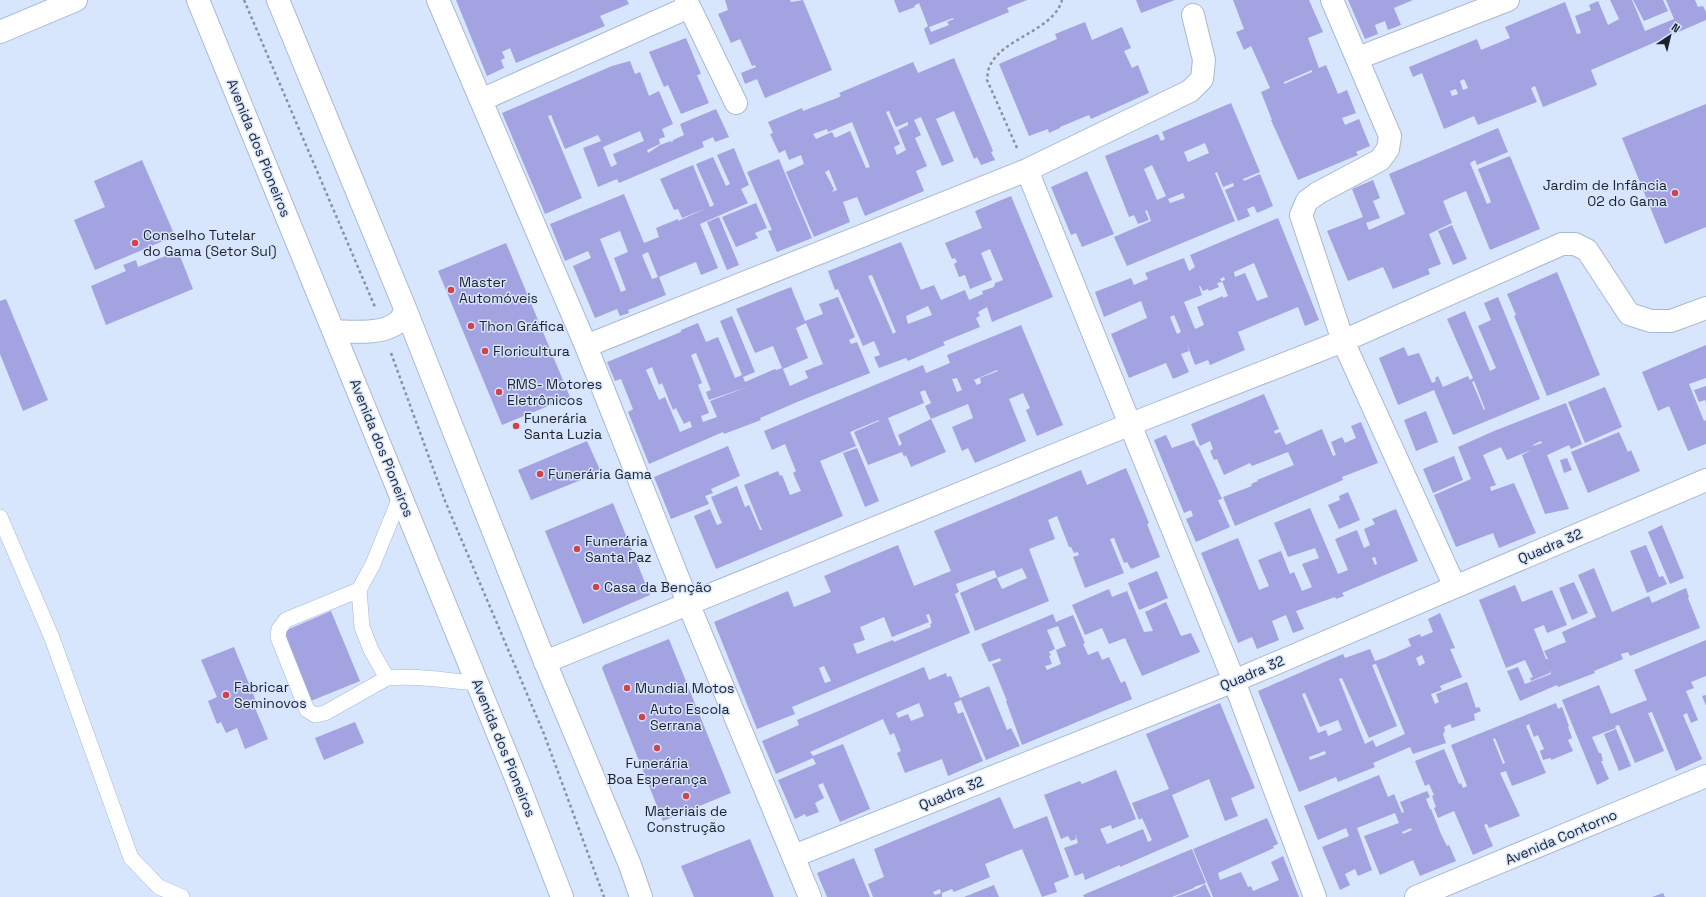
<svg xmlns="http://www.w3.org/2000/svg" width="1706" height="897" font-family="'Space Grotesk',sans-serif">
<style>
.building{fill:#a4a3e2;fill-rule:evenodd}
.lines{fill:none;stroke-linecap:round;stroke-linejoin:round}
.lane-casing{stroke:#a8b9d5;stroke-width:16}
.street-casing{stroke:#a8b9d5;stroke-width:24}
.secondary-casing{stroke:#a8b9d5;stroke-width:24}
.primary-casing{stroke:#a8b9d5;stroke-width:24}
.path{stroke:#8892a5;stroke-width:2.5;stroke-dasharray:3 3;stroke-linecap:butt}
.lane{stroke:#fff;stroke-width:15}
.street{stroke:#fff;stroke-width:22}
.secondary{stroke:#fff;stroke-width:22}
.primary{stroke:#fff;stroke-width:22}
.poi-dot{fill:#d2424b;stroke:#d7e5fd;stroke-width:1.5}
.labels{text-anchor:middle;stroke-width:3;stroke-linejoin:round;paint-order:stroke}
.street-label{font-size:14px;fill:#1c222d;stroke:#d7e5fd}
.poi-label{font-size:14px;fill:#1c222d;stroke:#d7e5fd;text-anchor:start}
</style>
<rect width="100%" height="100%" fill="#d7e5fd"/>
<path class="building" d="M456,0H627L629,4L600,16L605,26L516,63L510,48L502,52L505,58L501,60L504,68L487,76Z
M725,0H790L791,2L803,0L832,70L765,98L757,79L745,84L741,73L756,67L755,65L752,66L740,39L731,43L718,14L728,10Z
M894,0H1027L1007,8L1009,12L930,45L924,29L928,26L919,3L914,6L915,7L899,13ZM953,18L954,19L947,22L949,25L931,32L929,27Z
M1136,0H1175L1141,13Z
M1233,0H1309L1323,32L1308,38L1319,68L1326,65L1338,94L1347,90L1356,113L1342,118L1345,125L1359,119L1370,146L1356,152L1358,155L1298,180L1271,120H1272L1261,92L1270,88L1257,59L1251,46L1244,50L1236,32L1244,29ZM1312,70V72L1284,84V82Z
M1348,0H1413L1394,8L1401,25L1388,30L1385,21L1375,25L1378,34L1365,39Z
M1610,0H1632L1645,31L1674,19L1666,0H1695L1698,7L1703,6L1706,12V20L1591,70L1597,85L1543,107L1535,86L1531,88L1537,102L1478,125L1474,116L1444,129L1422,73L1413,77L1409,67L1477,39L1481,50L1510,38L1505,27L1565,2L1577,34L1581,33L1575,16L1591,10L1589,5L1598,1L1608,25L1619,19ZM1464,79L1468,88L1463,90L1460,81ZM1456,89L1458,94L1452,96L1450,91Z
M1633,0H1663L1668,11L1644,21Z
M1085,22L1092,40L1122,27L1131,48L1124,51L1132,68L1138,65L1149,93L1091,119L1089,115L1060,127V128L1049,133L1048,129L1029,136L999,64L1057,39L1055,34Z
M686,38L701,74L697,75L709,103L681,114L668,85L664,87L649,52Z
M954,58L993,151L991,152L995,160L981,165L977,157L974,159L954,111L936,119L954,161L942,166L921,117L914,120L921,135L915,138L927,166L916,171L924,191L865,216L857,197L843,202L850,222L814,237L786,172L804,164L801,155L789,160L785,150L779,153L770,134L773,133L768,122L802,108L803,111L837,98L841,96L839,93L913,62L918,73ZM889,111L896,127L908,122V125L898,130L906,150L897,155L894,147L900,144L886,112ZM852,122L870,167L866,168L850,131L835,138L832,132L816,139L813,134L827,129L828,132ZM829,170L837,190L832,192L834,189L825,172Z
M630,61L635,74L640,72L649,96L659,91L673,124L662,129L665,137L659,139L660,144L647,150L648,153L660,145L671,141L672,143L673,140L684,135L680,124L716,109L729,137L715,142L713,137L702,142L704,147L619,183L617,179L598,187L583,148L601,141L598,135L565,149L551,115L548,116L582,198L545,214L502,113L612,66ZM640,131L644,141L613,154L617,164L611,167L603,147Z
M1231,103L1260,172L1243,179L1244,181L1260,174L1273,206L1257,213L1254,206L1247,209L1250,216L1238,221L1225,190L1234,186L1233,183L1223,187L1217,172L1215,173L1235,221L1127,266L1114,237L1151,221L1147,210L1145,211L1149,220L1138,224L1134,215L1129,217L1105,156L1158,134L1161,141L1165,139L1162,132ZM1205,143L1209,153L1188,162L1184,152ZM1152,165L1166,196L1157,200L1144,169ZM1183,193L1185,198L1170,203L1168,199Z
M1706,104V227L1665,244L1622,138Z
M1498,128L1508,152L1477,165L1475,160L1470,163L1487,204L1491,202L1478,169L1510,156L1540,229L1490,250L1466,191L1443,201L1452,223L1429,234L1441,264L1428,269L1430,274L1393,289L1383,267L1348,281L1327,231L1363,217L1352,189L1373,180L1380,198L1373,201L1380,218L1366,223L1369,230L1405,214L1389,174Z
M734,148L749,185L741,189L748,203L700,224L718,268L701,275L696,262L659,277L666,295L628,310L629,313L620,316L617,309L595,318L573,266L591,258L588,251L565,261L550,224L624,194L644,243L659,237L656,228L678,219V221L707,208L682,218L678,209L674,210L660,179L693,165L710,207L714,205L696,164L713,157L726,186L730,184L717,155ZM620,231L628,252L614,258L626,290L621,292L600,239ZM648,252L658,277L652,279L642,255Z
M779,159L812,238L777,252L768,231L772,230L747,172Z
M142,160L175,236L95,270L74,220L105,207L94,181Z
M1087,171L1114,234L1082,247L1076,233L1071,235L1051,187Z
M1011,196L1053,297L992,322L987,307L978,312L980,316L976,318L980,327L943,342L945,345L908,361L906,358L879,368L874,357L880,355L874,341L863,346L838,289L835,290L828,271L901,242L921,290L934,285L941,300L965,290L969,300L983,294L982,291L994,287L995,283L1003,280L990,249L981,253L992,280L970,289L965,275L959,277L954,264L957,262L955,258L952,259L945,243L982,228L975,211ZM872,275L896,332L893,334L868,276ZM928,306L932,315L908,324L906,316Z
M756,203L767,228L755,233L758,238L736,247L722,217Z
M719,217L739,265L727,270L707,222Z
M1278,218L1319,320L1305,326L1298,307L1238,332L1245,350L1210,365L1208,360L1195,365L1187,344L1189,351L1181,354L1189,372L1173,379L1166,363L1129,378L1111,334L1147,318L1141,301L1104,317L1095,292L1131,278L1134,285L1148,279L1145,273L1184,258L1189,271L1195,267L1190,255ZM1254,263L1268,297L1257,301L1245,273L1235,277L1234,272ZM1224,277L1225,280L1222,281L1228,296L1223,298V296L1197,307L1204,325L1195,329L1184,302L1202,295L1199,286H1200L1203,291L1208,289L1209,291L1219,287L1217,283L1222,282L1220,279ZM1174,315L1181,332L1177,334L1170,317Z
M1452,225L1467,259L1453,265L1438,231Z
M506,243L570,397L502,425L438,271Z
M178,251L193,289L106,325L91,286L126,271L123,265L136,260L138,267Z
M1557,272L1600,375L1547,396L1514,316L1516,315L1507,294Z
M791,287L805,321L823,314L819,304L838,297L855,337L849,340L851,344L857,342L870,373L797,402L760,418L761,420L724,434L723,432L649,464L628,412L633,409L621,379L615,381L607,362L681,332V330L698,323L706,342L718,337L735,378L742,375L720,321L732,316L755,372L743,377L745,382L775,369L776,370L782,368L773,346L755,353L736,309ZM806,323L823,364L805,371L808,378L790,386L783,369L808,358L796,328ZM696,353L711,390L706,392L709,400L747,387L710,401L717,417L703,422L701,416L709,413L698,385L702,383L691,355ZM652,367L659,385L662,383L673,410L676,408L684,424L690,421L692,427L680,432L665,397L659,400L646,370Z
M1498,297L1540,399L1453,435L1434,390L1398,405L1379,358L1404,347L1408,356L1419,353L1432,383L1436,381L1435,378L1438,376L1443,387L1468,376L1470,380L1473,378L1447,319L1465,311L1490,371L1496,368L1478,326L1491,320L1484,303ZM1474,381L1485,409L1484,410L1472,382Z
M6,299L48,400L23,411L0,354V301Z
M1021,325L1063,425L1037,436L1026,410L1030,408L1023,393L1009,399L1026,441L975,463L968,448L962,451L952,427L973,418L968,404L931,419L925,406L931,403L925,390L920,392L924,403L888,418L899,446L902,444L898,435L931,419L946,452L911,467L906,455L904,457L902,452L868,465L854,432L879,421V420L850,432L856,446L820,461L843,516L716,569L694,516L710,509L717,525L722,523L711,497L737,486L745,507L749,505L760,530H762L744,485L778,471L780,476L782,475L790,495L801,491L793,473L796,471L785,444L772,450L764,431L923,365L926,373L950,363L947,355ZM997,370L998,371L980,378L981,383L977,385L974,380ZM957,378L962,390L957,392L952,379Z
M1706,345V378L1689,384L1704,421L1706,420V444L1688,451L1669,406L1658,411L1642,372Z
M1706,386V403L1705,400L1699,402L1694,390Z
M1605,387L1622,427L1585,443L1568,402Z
M1264,394L1279,429L1274,431L1275,434L1280,432L1286,445L1322,429L1333,456L1336,455L1331,442L1342,437L1345,443L1356,438L1351,426L1361,422L1378,463L1342,477L1343,480L1235,526L1223,497L1252,486L1251,484L1258,481L1257,480L1294,465L1288,452L1252,466L1250,463L1224,475L1217,459L1214,460L1210,451L1213,449L1210,441L1200,446L1191,424Z
M1566,403L1582,444L1571,449L1569,445L1547,455L1569,509L1545,514L1522,455L1531,450L1507,460L1501,447L1483,455L1496,485L1490,487L1491,491L1514,483L1536,533L1499,548L1493,533L1456,547L1434,495L1471,479L1458,447L1494,431ZM1541,441L1542,443L1533,446V445Z
M1426,411L1438,442L1416,451L1404,420Z
M1619,432L1628,452L1631,450L1640,471L1588,493L1571,452Z
M1166,435L1172,448L1194,440L1197,447L1198,446L1222,499L1218,500L1230,527L1196,542L1186,519L1193,516L1191,510L1184,513L1154,440Z
M587,441L601,472L531,500L518,470Z
M728,446L740,476L711,489L713,493L705,496L709,504L671,519L654,477Z
M857,448L879,501L865,507L843,453Z
M1454,456L1463,480L1433,493L1423,469Z
M1567,458L1572,470L1564,473L1560,460Z
M1126,468L1149,523L1147,524L1160,557L1131,569L1127,562L1124,563L1114,538L1110,539L1124,573L1085,588L1073,557L1079,555L1078,552L1074,553L1071,547H1069L1057,516L1048,520L1055,539L1029,549L1049,601L975,631L960,593L997,577L994,570L956,584L959,592L955,594L970,633L792,707L795,714L757,729L714,622L788,591L794,607L831,592L824,576L898,545L914,586L951,571L934,531L1081,470L1087,485ZM1022,568L1027,578L1002,589L997,578ZM929,614L932,623L930,624L931,627L894,642L893,640L857,654L853,644L865,640L860,627L884,617L892,637L929,622L926,615ZM824,666L831,681L825,683L819,668Z
M1348,492L1360,520L1339,529L1328,505L1340,500L1339,496Z
M613,503L650,595L583,624L545,531Z
M1310,508L1338,574L1348,570L1335,539L1357,530L1364,548L1370,545L1364,529L1375,524L1372,519L1396,509L1418,561L1342,593L1344,596L1336,599L1335,597L1296,611L1304,629L1293,633L1286,615L1272,621L1279,640L1257,649L1252,637L1238,643L1201,553L1238,538L1259,590L1269,586L1258,560L1281,551L1290,574L1294,572L1302,591L1312,587L1302,564L1319,558L1315,548L1288,557L1274,523ZM1375,557L1377,564L1375,565L1372,558Z
M1662,525L1684,578L1670,584L1648,532Z
M1646,545L1659,577L1663,576L1667,584L1647,593L1630,551Z
M1594,568L1612,612L1649,596L1652,603L1686,588L1689,597L1688,598L1700,628L1630,656L1628,652L1621,654L1623,659L1594,671L1595,673L1558,687L1557,685L1520,701L1507,671L1518,667L1525,684L1551,674L1550,670V673L1531,681L1530,678L1533,677L1525,660L1506,668L1479,600L1515,585L1522,602L1552,590L1567,625L1547,633L1544,625L1534,629L1546,659H1548L1544,651L1566,642L1562,632L1596,617L1578,575Z
M1157,571L1168,598L1139,610L1128,583Z
M1574,582L1588,613L1572,620L1559,588Z
M1109,589L1112,597L1127,591L1144,632L1153,631L1145,612L1166,602L1181,636L1191,633L1200,652L1142,676L1125,638L1109,644L1102,628L1085,635L1072,605Z
M331,611L360,681L301,705L273,636Z
M1440,613L1455,648L1450,649L1462,677L1440,686L1442,690L1431,694L1435,704L1439,702L1436,694L1467,682L1476,708L1479,707L1481,711L1474,714L1475,720L1452,728L1450,724L1444,727L1445,731L1443,734L1446,743L1413,754L1410,747L1373,763L1375,767L1338,782L1336,777L1299,792L1258,691L1343,654L1345,658L1370,649L1375,661L1384,658L1411,646L1408,639L1420,634L1421,637L1433,632L1428,619ZM1422,655L1425,663L1419,666L1416,658ZM1376,664L1405,734L1376,747L1373,740L1365,744L1339,679L1342,678L1369,738L1397,726L1372,665ZM1305,693L1320,727L1338,720L1342,730L1328,736L1326,730L1318,733L1302,694ZM1325,751L1326,754L1310,760L1309,757Z
M1053,614L1056,622L1073,615L1085,643L1083,644L1088,655L1098,651L1102,660L1109,657L1121,683L1125,681L1132,699L1022,745L1006,701H1007L992,664L1001,661L1000,658L989,662L981,644ZM1058,626L1066,646L1056,650L1061,664L1047,670L1045,666L1052,664L1049,656L1051,655L1049,652L1055,649L1047,630Z
M669,639L731,793L663,821L602,668L604,665Z
M1706,640V676L1691,682L1694,688L1686,691L1698,720L1691,723L1687,713L1683,715L1702,759L1676,771L1652,712L1648,713L1664,751L1635,763L1619,725L1615,726L1616,728L1592,737L1599,753H1601L1603,761H1601L1609,779L1597,785L1562,700L1599,685L1611,714L1647,700L1634,670Z
M234,647L258,706L255,708L268,739L245,749L237,728L226,733L221,722L217,724L208,701L217,697L201,660Z
M924,667L929,680L946,673L947,677L951,676L960,698L989,686L1007,730L1011,728L1020,746L986,760L961,700L954,703L958,714L963,712L983,761L948,776L942,759L905,773L897,753L901,751L894,733L890,735L883,719L810,752L813,756L843,744L870,809L840,822L823,783L818,785L824,798L815,803L819,812L806,817L805,814L795,819L778,780L816,764L813,758L776,774L762,741L799,725L797,720ZM919,703L924,716L911,721L908,714L898,718L896,713Z
M1706,695V706L1702,696Z
M1220,703L1255,788L1231,798L1238,816L1225,821L1209,779L1172,795L1189,837L1120,867V865L1085,880L1083,873L1075,876L1064,848L1078,843L1075,833L1076,839L1071,841L1068,836L1061,839L1044,795L1080,781L1082,784L1116,770L1136,819L1112,829L1111,825L1100,829L1107,844L1143,829L1148,842L1152,840L1142,818L1139,820L1132,803L1169,789L1146,734Z
M1556,703L1558,709L1562,707L1569,726L1568,727L1572,738L1568,740L1573,751L1551,760V758L1543,760L1540,751L1544,749L1538,735L1534,737L1529,724L1526,726L1546,773L1512,786L1506,771L1500,773L1520,816L1489,828L1487,824L1484,825L1493,846L1473,855L1454,811L1438,818L1434,808L1436,807L1432,796L1434,795L1429,784L1425,786L1415,761L1444,749L1459,784L1461,783L1463,788L1467,786L1451,745ZM1495,738L1505,763L1503,764L1493,739Z
M355,722L364,743L324,760L315,738Z
M1616,729L1631,766L1619,771L1604,734Z
M1379,775L1388,797L1394,794L1402,813L1404,812L1400,802L1427,791L1430,797L1426,799L1430,809H1431L1441,834L1447,846L1449,845L1456,861L1420,876L1413,860L1380,875L1364,836L1399,823L1395,813L1357,828L1372,870L1358,876L1355,869L1345,874L1350,885L1340,890L1322,847L1349,836L1346,828L1318,840L1304,806ZM1411,828L1412,830L1403,834L1402,832Z
M1000,797L1014,829L1047,816L1069,877L1054,883L1057,892L1042,897L1022,849L985,864L990,877L954,892L952,889L942,893V897H873L868,884L884,877L874,849ZM940,889L941,893L935,895L933,892Z
M1267,818L1278,844L1273,846L1274,848L1218,873L1220,880L1241,872L1248,887L1251,886L1253,891L1279,880L1271,862L1283,856L1299,897H1213L1193,849Z
M750,839L774,897H694L681,866Z
M1192,849L1206,883L1194,887V888L1172,897H1084L1083,895Z
M854,858L870,897H827L817,873Z
M1205,884L1211,897H1175L1199,888Z
M994,885L999,897H964Z
M1663,893L1665,897H1652Z"/>
<g class="lines">
<defs>
<path id="lane" d="M401,495L373,564L359,590L362,627L371,650L387,678C417,675 447,681 478,683
M0,517L52,638L131,858L159,887L182,897
M359,590L286,620L279,629L278,637L307,710L315,715L325,713L387,678"/>
<path id="street" d="M438,0L586,346L688,603L810,897
M686,0L736,103
M1332,0L1390,136L1388,149L1380,160L1318,193L1307,201L1301,215L1343,341L1455,587
M1358,58L1508,0
M481,100L689,7
M1027,170L1234,681L1315,897
M586,346L1027,170L1190,91L1202,79L1204,60L1193,15
M545,662L1131,424L1343,341L1562,244H1575L1587,250L1629,314L1651,321H1671L1706,308
M794,856L1234,681L1706,480
M1416,897L1706,776"/>
<path id="secondary" d="M0,32L76,0"/>
<path id="primary" d="M198,0L518,783L562,897
M278,0L405,308L545,662L630,865L641,897
M335,331C353,332 387,335 400,320C403,317 404,311 405,308"/>
</defs>
<use href="#lane" class="lane-casing"/>
<use href="#street" class="street-casing"/>
<use href="#secondary" class="secondary-casing"/>
<use href="#primary" class="primary-casing"/>
<path class="path" d="M244,0L375,307
M1017,148L987,80C988,77 987,72 989,68C1000,38 1053,32 1062,0
M391,353L445,501L544,734L604,897"/>
<use href="#lane" class="lane"/>
<use href="#street" class="street"/>
<use href="#secondary" class="secondary"/>
<use href="#primary" class="primary"/>
</g>
<g class="poi-dot">
<circle cx="1675" cy="193" r="4"/>
<circle cx="135" cy="243" r="4"/>
<circle cx="451" cy="290" r="4"/>
<circle cx="471" cy="326" r="4"/>
<circle cx="485" cy="351" r="4"/>
<circle cx="499" cy="392" r="4"/>
<circle cx="516" cy="426" r="4"/>
<circle cx="540" cy="474" r="4"/>
<circle cx="577" cy="549" r="4"/>
<circle cx="596" cy="587" r="4"/>
<circle cx="627" cy="688" r="4"/>
<circle cx="226" cy="695" r="4"/>
<circle cx="642" cy="717" r="4"/>
<circle cx="657" cy="748" r="4"/>
<circle cx="686" cy="796" r="4"/>
</g>
<g class="labels">
<g class="street-label">
<text transform="translate(259 148) rotate(68)" y="5">Avenida dos Pioneiros</text>
<text transform="translate(382 448) rotate(68)" y="5">Avenida dos Pioneiros</text>
<text transform="translate(1550 546) rotate(-23)" y="5">Quadra 32</text>
<text transform="translate(1252 673) rotate(-23)" y="5">Quadra 32</text>
<text transform="translate(504 748) rotate(68)" y="5">Avenida dos Pioneiros</text>
<text transform="translate(951 793) rotate(-22)" y="5">Quadra 32</text>
<text transform="translate(1561 837) rotate(-23)" y="5">Avenida Contorno</text>
</g>
<g class="poi-label">
<text x="1667" y="190" text-anchor="end">Jardim de Infância<tspan x="1667" dy="16">02 do Gama</tspan></text>
<text x="143" y="240">Conselho Tutelar<tspan x="143" dy="16">do Gama (Setor Sul)</tspan></text>
<text x="459" y="287">Master<tspan x="459" dy="16">Automóveis</tspan></text>
<text x="479" y="331">Thon Gráfica</text>
<text x="493" y="356">Floricultura</text>
<text x="507" y="389">RMS- Motores<tspan x="507" dy="16">Eletrônicos</tspan></text>
<text x="524" y="423">Funerária<tspan x="524" dy="16">Santa Luzia</tspan></text>
<text x="548" y="479">Funerária Gama</text>
<text x="585" y="546">Funerária<tspan x="585" dy="16">Santa Paz</tspan></text>
<text x="604" y="592">Casa da Benção</text>
<text x="234" y="692">Fabricar<tspan x="234" dy="16">Seminovos</tspan></text>
<text x="635" y="693">Mundial Motos</text>
<text x="650" y="714">Auto Escola<tspan x="650" dy="16">Serrana</tspan></text>
<text x="657" y="768" text-anchor="middle">Funerária<tspan x="657" dy="16">Boa Esperança</tspan></text>
<text x="686" y="816" text-anchor="middle">Materiais de<tspan x="686" dy="16">Construção</tspan></text>
</g>
</g>
<g transform="translate(1670 36) rotate(35)" stroke="#d7e5fd" stroke-width="3" paint-order="stroke">
<path d="M0-3L7 15L0 10L-7 15Z" fill="#1c222d"/>
<text y="-6" font-size="11" font-weight="bold" text-anchor="middle" fill="#1c222d">N</text>
</g>
</svg>
